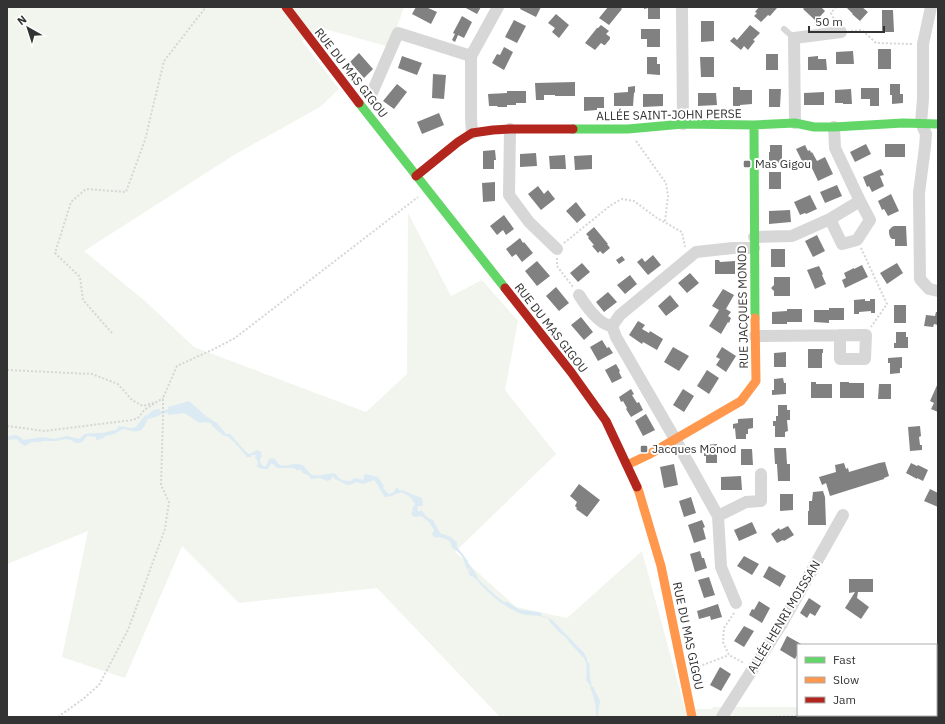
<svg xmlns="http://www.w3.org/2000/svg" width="945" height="724" font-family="'IBM Plex Sans',sans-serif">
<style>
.green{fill:#f1f5ed}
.water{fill:#dceaf4}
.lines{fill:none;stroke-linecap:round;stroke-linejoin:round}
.stream{stroke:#dceaf4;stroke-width:3}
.building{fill:#818181}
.path{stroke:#d6d6d6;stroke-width:2;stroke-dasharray:2 2;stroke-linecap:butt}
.lane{stroke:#d7d7d7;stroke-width:6}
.street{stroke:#d7d7d7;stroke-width:12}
.fast{stroke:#63d668;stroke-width:9}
.slow{stroke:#ff974d;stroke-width:9}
.jam{stroke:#b3261e;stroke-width:9}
.poi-dot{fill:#7a7a7a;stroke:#fff;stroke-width:1.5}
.labels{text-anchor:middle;stroke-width:4;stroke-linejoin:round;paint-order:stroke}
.street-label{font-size:12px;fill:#333;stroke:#fff}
.poi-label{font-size:12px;fill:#333;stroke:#fff;text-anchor:start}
</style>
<rect width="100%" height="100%" fill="#fff"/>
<path class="green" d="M7,7H404L390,47L325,29L302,41L339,89L320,107L234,155L84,251L145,301L194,347L366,412L407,374L408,213L451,296L482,280L518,321L505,390L556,454L455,552L516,607L567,618L642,551L685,709H712L713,707H798V715H936V707H938V717H500L377,588L239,603L182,546L125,678L62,657L88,531L7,564Z"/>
<path class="water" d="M189,401L207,417L217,423L226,434H230L231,435L247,453L250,454L257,450L261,452L262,457L260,458V462L263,466H266L268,461L271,458L275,459C281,471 289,463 298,464C307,465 307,473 313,475C320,477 328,472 336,474C339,480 344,481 351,481L355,478L363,480L365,474L378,477L384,486L383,488L389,494L394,492L396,488L399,489V490L404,491L422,498L423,505L422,506H418L417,509L419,512L421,510L423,512C425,516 428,518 433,520L440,533L451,537L457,543V547L468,561V570C481,581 501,603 516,610C529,615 540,612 552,620L584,653L587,659L591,684L595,695L599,702L598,717H596C597,703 592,694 589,682C587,674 588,666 584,658C581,650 574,646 568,640C561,633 556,624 547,618C541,615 533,616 526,615C520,614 514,610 509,608C499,602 489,593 481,585C478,581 476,578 472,576L471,577C464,566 466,555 452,548C451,540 447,539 439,537L437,538L433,536L432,534L434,530L429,522L425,519L422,516L414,517L411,514L413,511L412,509L415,504C413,499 405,491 399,493C396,493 395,495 392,496C391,496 386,497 385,497C380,491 379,486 374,480L363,484L356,482C344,489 346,482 336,480L332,476L331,480L327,481L320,478L311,479L308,475L302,473L301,470H296V469L293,468H277L273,464H271L268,469H263L257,467L258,462L255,457L256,455H251V457H247C241,450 235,442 227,436H224L212,426L211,423L204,422L200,423L184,413L168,415V407Z
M160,409L159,416L148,419C141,435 138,432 123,429C115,433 114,435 105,436L104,438L97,440H96V437L87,436L82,442L79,443H76L71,440L66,439L56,441H43L40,442H32L25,446L20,443L17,439L7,440V437L14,435L19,436L23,440L43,437L54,439L67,436L79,439L85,434C91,433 96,433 102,433C107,432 112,431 116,430L119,426L131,428L136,427L142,419L146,415H148L153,410Z"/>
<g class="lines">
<path class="stream" d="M156,414L172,410
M466,562L476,577
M506,603L519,611L540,614
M551,621L562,633
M570,641L584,656
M588,664V680L590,683
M592,688L599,702L598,704"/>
</g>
<path class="building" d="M416,7H426L437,12L431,24L412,14Z
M464,7H481L477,14Z
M521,7H541L536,17L520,9Z
M608,7H620L622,9L609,25L599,18Z
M644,7H660V19H648V8L644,9Z
M759,7H776L777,8L770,16L768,15L761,22L754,16L757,13L755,12Z
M805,7H821L825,11L816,21L803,9Z
M848,7H862L868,12L860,21L852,14H853L847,8Z
M882,10H893L894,32H882Z
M556,14L569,25L559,38L552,32L555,28L548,23Z
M462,16L472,22L464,38L458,35L455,42L452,40L455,34L453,33Z
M514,20L526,26L517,43L505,37Z
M701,21H714V41L701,42Z
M601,25L609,31L606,34L610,37V39L605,45H604L601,43L595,50L585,43L597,28H598Z
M750,25L760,33L753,40L755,41L748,50L744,46L741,50L730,41L734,37L737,40Z
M641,29H660V47H647V39H641Z
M504,47L513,52L504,70L492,63L497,54L500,55Z
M878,49H891V69H878Z
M853,51L854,64H836V52Z
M359,53L373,69L364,78L350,62Z
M766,54H778V70H766Z
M402,56L422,63L417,75L398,68Z
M818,56V59H826L827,70H808V57Z
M647,57H657V64H660V75L647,74Z
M700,57H714V77H701Z
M433,74L446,75L444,99L432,98Z
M575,82V96H555V95H544V100H536L535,83Z
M397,84L407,92L394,109L383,101Z
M890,84H900V94H903V103L892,104V95H890Z
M635,86V92L634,93L633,106H614V93L628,92V87Z
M733,87H740V90H752V104L740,105V106H733Z
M861,88H879V106H870V99H861Z
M769,89H781L780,107H769Z
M851,89L852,104H843V103H835V90Z
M507,91H526V103H516V105H507V107H498L497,106H489L488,94L507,93Z
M824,92V105H804V93Z
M698,93H716L717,105L698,106Z
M643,94H663V106L643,107Z
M584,97H604V108H597V110L584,111Z
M439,113L444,125L422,134L417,122Z
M866,144L871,154L855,162L850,152Z
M885,144H905V157H885Z
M770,145H782V163L769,164V152H770Z
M805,145L808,151L810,150L811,153L812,152L817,161L825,157L833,174L818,181L810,164L805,167L796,149Z
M495,150L496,160H494V169H483V151Z
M536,153L537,166L520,167V154Z
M565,155L566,169H550L549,156Z
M592,155V169L575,170L574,156Z
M881,169L884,175L880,176L884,186L872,192L869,186L867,187L863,177Z
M769,172H781V189H769Z
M495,182V201L483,202L482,183Z
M837,185L842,196L825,203L820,192Z
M538,186L544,194L548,190L555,199L541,210L528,194Z
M891,194L899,211L888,216L884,209L882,210L878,201Z
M810,195L817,209L806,214L805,213L800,215L794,202Z
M576,202L586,215L577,223L566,211Z
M790,210L791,222L769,224V211Z
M504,215L514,229L506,235L503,230L497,235L490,226Z
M894,226H906L907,246H895V239H892L890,237L889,233V230L892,227Z
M594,227L608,244H607L610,248L603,254L600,251L598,253L592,246L594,245L588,238L589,237L586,234Z
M817,235L825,251L813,257L805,241Z
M520,238L523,243L524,242L533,253L522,262L516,254L512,257L506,249Z
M771,249H785V267H771Z
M653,255L661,265L648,275L637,262L642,258L645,262Z
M622,256L625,260L619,264L616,260Z
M715,260H719L720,262L735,261V274H715Z
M537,261L550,276L537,286L525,271Z
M582,263L590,272L578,282L570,273Z
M897,263L903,273L887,284L880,273Z
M862,265L868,277L845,288L842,280L846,278L844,273L854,268V269Z
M819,266L823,274L822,275L826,284L815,289L807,270Z
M690,273L699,283L687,293L678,283Z
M630,275L637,284L625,294L617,285Z
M774,277H790V296H774V291L771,288L774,285Z
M556,287L569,303L559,311L546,296Z
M723,289L734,295L726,309L731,312L728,316L731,318L729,323L728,322L721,334L709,326L719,310L712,306Z
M608,292L617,302L604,312L596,302Z
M670,295L679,306L666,316L658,306Z
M865,299V301H870V299H875V313H871V311L859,312V314H854V300Z
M894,305H906V323H894Z
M829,308H844V320H829V323L814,322V310H829Z
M787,309H802V322H787V324H772V312L787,311Z
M936,312H938V325L934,324L933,327L924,326L926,315L935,316Z
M581,317L593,332L584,340L571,325Z
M638,321L645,325L642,329L649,333L650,331L663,339L657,350L643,342L642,344L629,335Z
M896,332H906V337H908V348H894V343H896Z
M602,340L607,348L609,347L613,353L598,361L590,347Z
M673,347L689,356L679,371L664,362Z
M722,347L736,356L726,372L716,365L720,359L716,357Z
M808,349H823V353H822V368H808Z
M786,352V367H774V353Z
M902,357V368H900V373L890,374V363H888V358Z
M616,364L620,371L619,372L622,378L612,383L605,370Z
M707,370L719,378L709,394L697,386Z
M783,378L784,383H786V394L772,395V390H774V379Z
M811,382H816V384H832V398H811Z
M840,382H849V383H864V398H840Z
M938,383V412L931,409L934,403L930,401Z
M879,384H891V399H878Z
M631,389L634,394L632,395L637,403L639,402L643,410L631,417L626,409L627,408L623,401L621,402L619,397Z
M683,389L694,396L684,412L673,405Z
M778,405H787V410H790V420H787L788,431L785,432V437H775V426H773V421H776V416H778Z
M646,414L655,430L643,436L635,421Z
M753,418V428L748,429V434H746V439H736L735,428L733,429V424L738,423V419Z
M920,426L921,436L919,437L920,445H922V450L910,451L908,427Z
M717,444V463H706V456H704V445Z
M774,448H786L787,464H790V481H778L777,464H775Z
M741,449H752L753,465H741Z
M885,462L889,476L884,478V479L830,496L826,483L822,485L819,477L836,472L835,465L844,463L846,469L848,468L849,472L879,463Z
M911,463L917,466L918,465L928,470L923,481L917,478V479L906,473Z
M674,464L678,485L664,488L660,467Z
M741,476L742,490H721V477Z
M579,484L600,500L587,517L576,509L577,508L575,506L577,502L570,496Z
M930,489L938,493V507L924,501Z
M823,491L825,497L826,525H808V511H809V501H812L813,492Z
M780,494H793V510L780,511Z
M691,497L696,513L684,517L679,501Z
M702,520L705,527L703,528L706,539L694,543L688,525Z
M752,522L757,533L739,541L734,530Z
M788,526L794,535L784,541L783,540L777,543L771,534L779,528L780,530Z
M700,551L702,558H704L707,568L695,572L690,554Z
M744,556L759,564L752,575L737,566Z
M769,566L786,576L780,587L763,577Z
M709,577L715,595L704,598L698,580Z
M849,579H873V592H858L857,598L869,607L861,619L845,608L855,592L849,593Z
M809,598L821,606L815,616L810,613L807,618L800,613Z
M759,601L770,608L762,623L749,615L752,609L754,610Z
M718,604L722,617L711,620L710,616L699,619L697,611Z
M744,626L754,631L744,647L734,641Z
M787,636L803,645H798V653L795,659L780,650Z
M720,667L731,674L721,691L710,685Z"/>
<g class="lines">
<path class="path" d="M835,22L831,13L836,7
M851,31L862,30L876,43L912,44
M636,141L666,183L668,196L665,222
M564,243L611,205L622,199L634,201L657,218L682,232L685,247
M861,248L887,304L871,327
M557,258V266L573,287
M112,333L83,300L80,277L55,253L71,202L86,189L126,192L145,140L164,61L206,7
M7,370L92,374L118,384L132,400L143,406L156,402
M7,426L45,431L133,420L139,417L144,410L163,398
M734,613L724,628L723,642L729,655L744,663
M695,668L729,655
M58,717L83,699L99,685L128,630L165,529L169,502L161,485L163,417V398L177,366L214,349L235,338L418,197
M767,717L797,716L806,717"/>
<path class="lane" d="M784,29L794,38"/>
<path class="street" d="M682,7L683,124
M931,7L923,44V99L921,123L926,134L925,147L919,193L920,279L929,289L938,291
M371,95L398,33L471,56
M795,123L794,38L841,32
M834,127L835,148L860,201L870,220L857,240L842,244L830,219L860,201
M510,129L509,195L529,222L557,249
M472,133L471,117V56L498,7
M754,237L792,236L830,219
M579,295C586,306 599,325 612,326
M755,336L866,335L865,359H840V335
M718,516L746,502L761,501V474
M736,603L721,567L718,516L675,439L616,337L612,326L620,315L696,252L733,248H754
M722,717L781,625L843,515"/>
<path class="fast" d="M359,103L505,288
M754,125L755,318
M573,129H628L683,124L754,125L795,123L814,127H834L903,123L938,124"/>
<path class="slow" d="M627,465L648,455L741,401L756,381L755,318
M637,487L639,492L661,566L692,717"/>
<path class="jam" d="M286,7L359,103
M416,176L458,142L472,133L493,130L510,129H573
M505,288L571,372L606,421L637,487"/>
</g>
<g class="poi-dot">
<rect x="743" y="160" width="8" height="8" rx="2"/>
<rect x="640" y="445" width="8" height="8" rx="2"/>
</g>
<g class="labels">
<g class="street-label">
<text transform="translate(351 73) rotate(52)" y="4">RUE DU MAS GIGOU</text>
<text transform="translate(669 115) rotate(-1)" y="4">ALLÉE SAINT-JOHN PERSE</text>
<text transform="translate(743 307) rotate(-91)" y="4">RUE JACQUES MONOD</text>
<text transform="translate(551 328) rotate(52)" y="4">RUE DU MAS GIGOU</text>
<text transform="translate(784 617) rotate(-59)" y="4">ALLÉE HENRI MOISSAN</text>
<text transform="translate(688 636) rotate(78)" y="4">RUE DU MAS GIGOU</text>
</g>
<g class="poi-label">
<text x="755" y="168">Mas Gigou</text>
<text x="652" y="453">Jacques Monod</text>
</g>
</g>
<rect width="945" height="724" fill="none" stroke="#333333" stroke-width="16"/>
<rect x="797" y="644" width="140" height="72" fill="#ffffff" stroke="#adadad"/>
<rect x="805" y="657" width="20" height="6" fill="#63d668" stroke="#adadad"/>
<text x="833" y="664" font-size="12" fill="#333333">Fast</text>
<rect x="805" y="677" width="20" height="6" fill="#ff974d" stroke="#adadad"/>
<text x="833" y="684" font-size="12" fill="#333333">Slow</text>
<rect x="805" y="697" width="20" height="6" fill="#b3261e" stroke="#adadad"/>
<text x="833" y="704" font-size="12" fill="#333333">Jam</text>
<g transform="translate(28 28) rotate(321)" stroke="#ffffff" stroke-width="3" paint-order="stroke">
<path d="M0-3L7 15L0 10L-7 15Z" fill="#333333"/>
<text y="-6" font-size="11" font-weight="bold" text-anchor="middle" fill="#333333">N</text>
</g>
<path d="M809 26v6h75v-6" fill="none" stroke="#333333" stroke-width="2"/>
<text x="815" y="26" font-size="12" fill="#333333" stroke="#ffffff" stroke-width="3" paint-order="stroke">50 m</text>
</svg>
